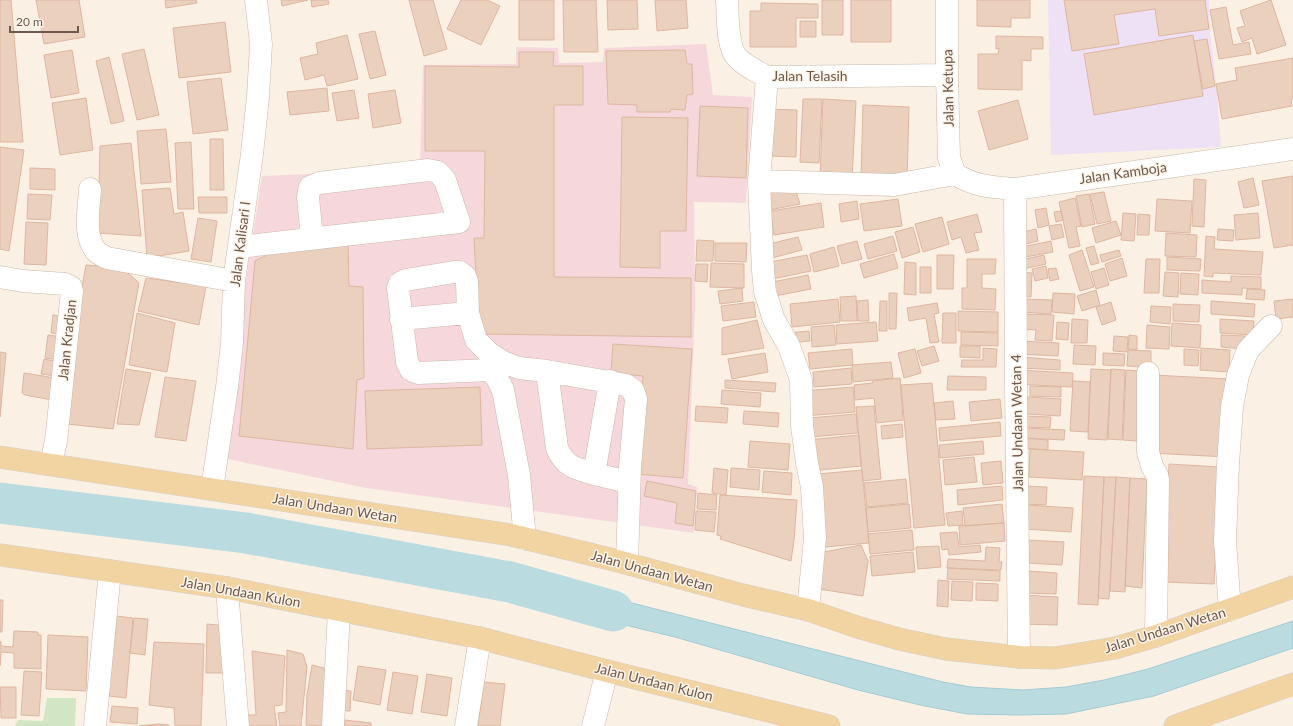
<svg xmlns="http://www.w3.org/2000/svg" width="1293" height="726" font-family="Lato,sans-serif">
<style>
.education{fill:#eee1f6}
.medical{fill:#f6d8dc}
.green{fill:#d2e5c4}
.water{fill:#badce1;stroke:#a2cbd2}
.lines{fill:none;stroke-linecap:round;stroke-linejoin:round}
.river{stroke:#badce1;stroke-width:41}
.building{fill:#ecd0be;stroke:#ddb6a0}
.minor-casing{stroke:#c9b8ab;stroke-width:23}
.major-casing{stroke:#d7d0cd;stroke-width:23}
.minor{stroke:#fff;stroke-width:22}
.major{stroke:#f2d3a2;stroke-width:22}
.labels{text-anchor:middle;stroke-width:3;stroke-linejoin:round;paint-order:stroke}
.street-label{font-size:14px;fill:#6f584c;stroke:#fdf5e9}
</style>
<rect width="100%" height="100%" fill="#faf1e4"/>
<path class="education" d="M1048,0H1209L1210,31L1216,83L1221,147L1051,155Z"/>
<path class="medical" d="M706,44L713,95L752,97L746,203L694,202L695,308L688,484L697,487L694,533L366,488L228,459L244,292L262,176L355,172L420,165L423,65L516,64V47L558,48L559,63L603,62L604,48Z"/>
<path class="green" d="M47,698H76L75,726H15L18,720L43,721Z"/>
<path class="water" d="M561,585L943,682L971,687L1023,690L1066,687L1104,680L1148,669L1293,621V648L1154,696L1066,714L1017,715L967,714L920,705L858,690L675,637L554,608Z"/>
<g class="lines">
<path class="river" d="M0,503L246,533L510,582L613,611"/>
</g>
<path class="building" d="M0,0H11L23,142H0Z
M36,0H79L85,37L44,44Z
M165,0H196L197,3L166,8Z
M281,0H308L282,6Z
M311,0H328L329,4L312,7Z
M409,0H433L447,49L424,56Z
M461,0H487L500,6L481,45L447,29Z
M519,0H554V40H519Z
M563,0H596L598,52H564Z
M607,0H637L638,29L608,30Z
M655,0H686L688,28L657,31Z
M822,0H843V35H822Z
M851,0H891V42H851Z
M977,0H1030V18H1011V27L977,26Z
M1064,0H1205L1209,29L1159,36L1155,9L1114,15L1119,44L1072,51Z
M1271,0L1286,45L1257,54L1252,38L1242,42L1237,28L1245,26L1240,11Z
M761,3L818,4V18H796V47H750V11H761Z
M1226,7L1233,45L1249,42L1251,54L1219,59L1210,10Z
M800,21H816V37H800Z
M225,22L231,72L179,78L173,28Z
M375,31L386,75L370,79L359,34Z
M347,35L358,79L327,86L324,75L305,80L300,58L318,54L316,43Z
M1193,35L1203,96L1094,115L1084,54Z
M996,36L1043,37V49H1031V61L1022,60V90L978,89V54H998L999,48L996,49Z
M1207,39L1215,86L1203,89L1194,41Z
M144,49L159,115L137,120L122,54Z
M72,50L79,93L51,98L44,55Z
M685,50L687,64H692L693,94L687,95L685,110L671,109L670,112H637V105L608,104L606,51Z
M519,52H554L553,66H583V105H554V277L691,278V337L479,334L474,238H484L485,151H425V66L519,67Z
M109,57L124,121L111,124L96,61Z
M1293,58V99H1291L1292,106L1222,119L1216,84L1237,80L1235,68Z
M221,78L228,130L193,134L187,82Z
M327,88L329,111L290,115L287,92Z
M354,90L359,118L337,121L332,93Z
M395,90L401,123L373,128L368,94Z
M86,98L93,150L60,155L52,103Z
M803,99H822L819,163L800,162Z
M823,99L856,101L852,180L820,178Z
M1018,100L1028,139L989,150L978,111Z
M863,105L909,107L907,180L861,179Z
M700,106L748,108L746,178L697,176Z
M768,109L797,110L796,157L768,156Z
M622,117L688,118L686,231H660V268L620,267Z
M166,129L171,182L141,184L137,131Z
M210,139H223L224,190H210Z
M191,142L194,209H178L175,143Z
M131,143L141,236L98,233L100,146Z
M0,147L24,150L9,251L0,249Z
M30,168L55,169V190L30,189Z
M1293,176V245L1274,248L1262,181Z
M1253,178L1259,205L1244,208L1238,182Z
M1194,179L1206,180L1204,227L1192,226Z
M794,186L800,204L769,210L765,190Z
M170,188L174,214L183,212L189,251L147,258L142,190Z
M1104,192L1111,221L1097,224L1090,194Z
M28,194L52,195L50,220L27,219Z
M1089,194L1095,224L1082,227L1076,196Z
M198,197H227V213H199Z
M1075,198L1081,226L1076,227L1080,246L1069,248L1059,202Z
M898,199L902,226L864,231L860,204Z
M1157,199L1192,201L1190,233L1155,231Z
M857,201L859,219L841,222L839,204Z
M821,203L824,227L774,235L770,211Z
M1046,208L1049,225L1038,228L1035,210Z
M1061,211L1063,220L1056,222L1054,212Z
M1123,213L1136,214L1134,241L1121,240Z
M1258,213L1260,238L1236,240L1234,215Z
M977,214L982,232L974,233L979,250L966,253L961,237L952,240L947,222Z
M1138,214L1150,215L1149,235H1137Z
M942,217L949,244L923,252L915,224Z
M198,218L217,221L211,262L191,259Z
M1116,221L1121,235L1096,243L1092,228Z
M26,222L48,223L46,265L24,264Z
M1061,224L1064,237L1052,240L1049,226Z
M913,227L920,252L902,258L895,232Z
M1036,229L1038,241L1021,245L1019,233Z
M1218,229L1234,230L1233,241L1217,240Z
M1166,233L1197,235L1196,257L1165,256Z
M893,236L897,251L868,259L864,244Z
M1206,236L1215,237L1214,249L1263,252L1261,275L1213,273V277L1204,276Z
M798,237L802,250L772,258L769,244Z
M697,240L714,241L713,261H696Z
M857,241L862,259L842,264L837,246Z
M1051,241L1053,252L1020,258L1017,248Z
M715,243H747L746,262L715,261Z
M348,244L349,286L363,287L364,378L357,380L353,449L239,436L255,261L281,248Z
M1094,246L1099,263L1091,265L1086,248Z
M834,247L839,266L814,272L810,254Z
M1082,250L1094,287L1080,291L1069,255Z
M1119,250L1121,256L1102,262L1100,255Z
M894,254L898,268L864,278L860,264Z
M807,255L811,271L768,280L765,263Z
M937,255H954L953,289H937Z
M1044,255L1046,264L1023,269L1021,260Z
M1167,257L1201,259L1200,271L1167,270Z
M1122,258L1127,276L1110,281L1105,264Z
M967,259H996L995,274H982V288L996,289L995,310L962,309V288H967Z
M1146,259H1160L1159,293H1144Z
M905,262L916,263V295L904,294Z
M711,263L744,264V288L710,287Z
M696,264H708L707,282L695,281Z
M86,265L123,268L139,283L113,429L58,423Z
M1046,266L1048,278L1035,281L1032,269Z
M920,267H931V293H920Z
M1056,268L1059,279L1050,281L1048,269Z
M1104,268L1109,285L1096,289L1091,272Z
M1019,272L1032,273L1031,297L1018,296Z
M1165,272L1179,273L1178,297L1163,296Z
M1181,273L1199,274L1198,295L1180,294Z
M808,275L811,289L775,296L772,282Z
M1231,276L1261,277V289L1242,288V295L1202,293V280L1231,282Z
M146,278L206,286L199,325L138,311Z
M742,288L743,301L720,304L718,291Z
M1247,289L1265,290L1264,300L1246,299Z
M1096,290L1100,305L1082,311L1077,296Z
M889,293H897L896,329H889Z
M1053,293L1075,294L1074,314L1052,312Z
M856,296L857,321H841L840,297Z
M838,299L840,322L792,327L790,304Z
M1022,299L1052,300L1051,314L1022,312Z
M1293,299V317L1276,319L1274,301Z
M868,300L869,321H858L857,301Z
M880,301H887V331H879Z
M1211,301L1255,304L1254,317L1211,314Z
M754,302L756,317L723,321L721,306Z
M1111,302L1116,320L1102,325L1096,307Z
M937,303L939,313L934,314L939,342L930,343L926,318L909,321L907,308Z
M1173,304L1200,305L1199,322L1173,321Z
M1151,306L1171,307L1170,324L1150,322Z
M958,311L998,312V332L958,331Z
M137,313L175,323L167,372L129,365Z
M943,313H956V343H942Z
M1022,314L1054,315L1052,341L1035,340L1036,330L1021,329Z
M53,315L66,317L63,334L51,333Z
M1072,319L1088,320L1087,343H1071Z
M1220,319L1254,321L1253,335L1220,333Z
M757,320L764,348L722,355V328Z
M876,322L878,341L837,344L836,325Z
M1057,322L1069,323L1068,340L1056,339Z
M1172,323L1201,325L1200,348L1171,346Z
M834,325L836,345L812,347L811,327Z
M1147,325L1170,327L1169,349L1146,348Z
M809,331L810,341L790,343L789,333Z
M961,332L998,333V346L961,345Z
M48,335L63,337L59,360L45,358Z
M1129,335L1137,336V350L1128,349Z
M1221,335L1245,336L1244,349L1221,347Z
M1114,336L1128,337L1127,352L1113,351Z
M1019,341L1059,343L1058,356L1018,354Z
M613,344L692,349L683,478L637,474L643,376L611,373Z
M1074,345L1096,346L1095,365L1073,364Z
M934,346L939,361L922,366L917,351Z
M960,346H980V358L960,357Z
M983,348L997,349L996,367H961L962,360H983Z
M1201,348L1230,350L1229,372L1200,370Z
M852,349L853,365L810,369L808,353Z
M915,349L921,373L904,378L898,353Z
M1184,349L1199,350L1198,366L1184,365Z
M1128,350L1151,351V368L1127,366Z
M0,352L6,353L0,417Z
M765,353L768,372L732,379L728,359Z
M1103,353L1125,354L1124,366L1103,365Z
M1020,357L1060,360V370L1020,368Z
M44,359L59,362L56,376L41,374Z
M891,362L893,378L853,382L852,365Z
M851,368L852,384L814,387L813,372Z
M126,369L151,373L139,425L117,424Z
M1091,369L1111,370L1107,440L1088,439Z
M1111,369L1125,370L1122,440L1108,439Z
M1017,370L1073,373L1072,387L1016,384Z
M1126,370L1140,371L1137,441L1123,440Z
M24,373L55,378L52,400L25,395L22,393Z
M1153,375L1230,379L1227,457L1150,453Z
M948,376L986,377V390H947Z
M165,377L196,381L186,441L155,437Z
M900,378L903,420L877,423L874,398L855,400L854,385L873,383L872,381Z
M725,380L776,383L775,392L725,388Z
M1073,381L1090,382L1088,432L1070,431Z
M932,383L945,525L914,528L901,385Z
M1030,386L1061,387V397L1030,396Z
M480,387L482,445L367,449L365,391Z
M853,387L855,412L804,416L802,391Z
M722,390L761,393L760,407L721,404Z
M1027,397L1061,399L1060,416L1026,414Z
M1000,399L1002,418L971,421L969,402Z
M953,401L955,419L936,420L934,403Z
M696,406L728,408L727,423L695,421Z
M874,406L881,479L863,481L856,407Z
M744,411L779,413L778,427L743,424Z
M856,414L858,433L810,437L809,418Z
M1025,416L1051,417L1050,428L1024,427Z
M1000,422L1001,436L940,441L939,428Z
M902,424L903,437L882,439L881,426Z
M1025,428L1065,430L1064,440L1024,438Z
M859,435L861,466L810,471L807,440Z
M1022,438L1048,440V450L1022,448Z
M750,441L790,444L788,470L748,467Z
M983,441L984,454L940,458L939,445Z
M1030,449L1084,452L1082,480L1029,477Z
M974,457L977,482L945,485L943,460Z
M1001,461L1003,483L983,485L981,463Z
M1169,464L1219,467L1214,584L1164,582Z
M714,468L728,470L726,495L712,493Z
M731,468L760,470L759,490L730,487Z
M862,470L869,543L825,547L818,474Z
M764,471L792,473L791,495L762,492Z
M1084,476L1104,477L1098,605L1078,604Z
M1104,477H1116L1109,599L1098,598Z
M1116,477L1130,478L1125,592L1110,591Z
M1130,478L1147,479L1142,588L1125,586Z
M906,479L908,503L867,507L864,483Z
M647,481L696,491L693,526L675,523L677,503L644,496Z
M1002,486L1003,500L958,505L957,490Z
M1025,486L1047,487L1046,505L1025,504Z
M698,493L717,495L716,510L697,509Z
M720,495L797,500L794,541L791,561L720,539L721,536L717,535Z
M909,504L911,528L868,532L866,508Z
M1002,504L1004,523L965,526L963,508Z
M1027,505L1073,508L1071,532L1025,529Z
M696,511L716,512L714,532L695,530Z
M962,511L963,525L948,526L946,513Z
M1004,523L1005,541L960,545L959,526Z
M912,530L914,550L870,554L868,534Z
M957,532L959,547L980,545L981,552L949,555L948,549L942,550L940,533Z
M1028,540L1064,542L1062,565L1026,563Z
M861,545L868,561L863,596L813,588L818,553Z
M939,546L941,567L918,569L916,547Z
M986,547L1000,548L999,562H1002L1001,570L947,568L948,559L985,561Z
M913,552L915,572L872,576L870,556Z
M948,568L1000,571V581L947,579Z
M1028,571L1057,573L1056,594L1027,593Z
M938,580L949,581L948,607L937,606Z
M952,581L973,582L972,601L951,600Z
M976,583L998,584V601L976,600Z
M1023,595L1058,597L1057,625L1021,624Z
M0,600H3L2,632H0Z
M107,615L133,618L126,698L101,695Z
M134,618L148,619L145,655L130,653Z
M207,624L227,626L228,673H206Z
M14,631L38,632V635H41V669L14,668V653L1,652L0,666V641L1,642V646L13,647Z
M48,635L88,637L86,691L46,689Z
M154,642L204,644L201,726H175L174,708L149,705Z
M287,650L303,654L307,667L301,726H280L278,713L286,712Z
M252,651L285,656L282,705L274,706L277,726H246L245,715H256Z
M312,665L331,670L324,726L306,725L307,695Z
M358,666L386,670L380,705L353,700Z
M24,671L42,672L39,716L21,715Z
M393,672L418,676L412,714L387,710Z
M427,674L452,678L447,716L421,712Z
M484,682L505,684L500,726H478Z
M0,687H16V718H1Z
M339,690L351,691L350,711L338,710Z
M112,706L138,708L137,724L110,722Z
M345,720L371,723V726H344Z
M158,724L169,725V726H139Z"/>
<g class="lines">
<defs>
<path id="minor" d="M727,0C728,15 727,40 734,53C739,63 758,72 767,77L947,75
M947,0V75L949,158L955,174
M767,77L759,181L763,271L765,292L774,320L789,346L801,380L802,426L807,463L812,487L815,538L808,610
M955,174C976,187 992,187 1015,189L1293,149
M759,181L894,185L955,174
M90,189C89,208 83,236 96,251C99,254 103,256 107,258L234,281
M1015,189L1016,384L1019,657
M239,247L459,222L445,180L438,172L428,170L319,183L310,187L308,197L312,238
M0,277L23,281L65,284L71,287L72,291L56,441L51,464
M401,319L468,313
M503,362L491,370L418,373L411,370L407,362L398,288L400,283L406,280L454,272H460L465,276L467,282L468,313L476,340L489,353L503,362L519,368L547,371L626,385L633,390L636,399L630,467L627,563
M491,370L498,380L503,390L519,475L525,539
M547,371L557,448C564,466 576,469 594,474L610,381
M1148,373V452L1152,466L1157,475L1158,480L1156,636
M594,474L629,482
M212,489L227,387L232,343L234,281L252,154L258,97L261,44L256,0
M228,588V602L238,726
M1230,610L1225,541L1228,464L1232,407L1238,375L1248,350L1271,326
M95,726L110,571
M333,726L339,611
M466,726L480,638
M593,726L607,671"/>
<path id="major" d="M0,457L511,535L614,560L743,595L808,610L857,627L899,639L946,649L1019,657L1055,658L1115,648L1156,636L1293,587
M0,555L228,588L480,638L607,671L829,726
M1175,726L1293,684"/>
</defs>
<use href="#minor" class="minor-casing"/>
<use href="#major" class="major-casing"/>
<use href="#minor" class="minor"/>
<use href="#major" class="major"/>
</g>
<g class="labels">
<g class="street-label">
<text x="810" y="81">Jalan Telasih</text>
<text transform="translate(948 88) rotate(-91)" y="5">Jalan Ketupa</text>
<text transform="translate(1123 173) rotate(-8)" y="5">Jalan Kamboja</text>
<text transform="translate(240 244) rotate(-83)" y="5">Jalan Kalisari I</text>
<text transform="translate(67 340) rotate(-84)" y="5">Jalan Kradjan</text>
<text transform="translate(1017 423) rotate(-91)" y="5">Jalan Undaan Wetan 4</text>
<text transform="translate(335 508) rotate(9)" y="5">Jalan Undaan Wetan</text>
<text transform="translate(652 571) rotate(15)" y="5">Jalan Undaan Wetan</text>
<text transform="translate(241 592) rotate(10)" y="5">Jalan Undaan Kulon</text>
<text transform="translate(1165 630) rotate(-17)" y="5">Jalan Undaan Wetan</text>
<text transform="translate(654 682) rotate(14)" y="5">Jalan Undaan Kulon</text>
</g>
</g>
<path d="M10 26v6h68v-6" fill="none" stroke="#6f584c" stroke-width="2"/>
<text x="16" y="26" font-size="12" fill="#6f584c" stroke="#fdf5e9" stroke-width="3" paint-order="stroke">20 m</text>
</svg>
